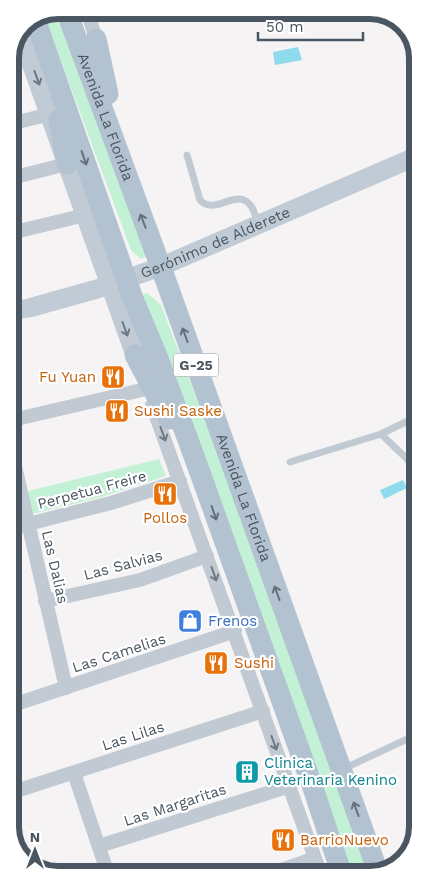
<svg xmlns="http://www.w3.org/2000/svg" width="428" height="885" font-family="'Work Sans',sans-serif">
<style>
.green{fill:#c3f1d5}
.water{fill:#90daee}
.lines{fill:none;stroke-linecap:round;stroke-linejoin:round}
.lane{stroke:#c1cad2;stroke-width:7}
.street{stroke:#c1cad2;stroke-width:14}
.secondary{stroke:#c1cbd6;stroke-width:19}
.primary{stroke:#b3c2d1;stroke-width:21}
.oneway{stroke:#6e7984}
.oneway2{stroke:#64717d}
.oneway3{stroke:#6e7983}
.labels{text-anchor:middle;stroke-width:4.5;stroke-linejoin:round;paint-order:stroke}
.shield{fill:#fff;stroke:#808990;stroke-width:1}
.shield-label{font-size:14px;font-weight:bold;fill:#4a5661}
.street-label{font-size:15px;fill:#4a5661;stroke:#fff}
.food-label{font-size:15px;fill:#c56008;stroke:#fff;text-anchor:start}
.shop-label{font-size:15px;fill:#366cbe;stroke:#fff;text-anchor:start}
.culture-label{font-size:15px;fill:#0d838f;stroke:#fff;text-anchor:start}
.rim{fill:none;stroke:#4a5661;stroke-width:6}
</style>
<rect width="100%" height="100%" fill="#f5f3f3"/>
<path class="green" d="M57,10L148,256L141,259L131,250L44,15Z
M147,293L161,305L246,528L367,872H348L228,526L143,294Z
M159,459L166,476L101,497L32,514L28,491Z"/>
<path class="water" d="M298,47L302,60L275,65L273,52Z
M403,480L407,488L384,499L380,490Z"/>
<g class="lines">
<path class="lane" d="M187,155L200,200C215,217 237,186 251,206C255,211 256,219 258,225
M381,434L406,458L416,470
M290,462L381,434L416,417
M343,769L418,734"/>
<path class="street" d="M87,10L96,39
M10,124L50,114
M11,178L67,164
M11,233L85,215
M152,405L320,872
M12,420L146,389
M12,453L66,688
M12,528L111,503L180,481
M45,601L140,580L207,556
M13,705L235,631
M74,773L108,874
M13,792L263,711
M13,831L22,856
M99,846L290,786
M272,873L315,858"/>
<g class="secondary">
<path d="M20,32L135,355"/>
<path id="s1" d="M11,311L29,308L97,289L160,267L415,157"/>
</g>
<g class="primary">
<path id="s2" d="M66,10L167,284L378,872"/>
<path d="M35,19L132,296L157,356L198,467L313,788L341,872"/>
<path d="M96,39L108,94"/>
<path d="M59,119L67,164"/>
<path d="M135,355L169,419"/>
</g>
</g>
<defs><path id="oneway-shaft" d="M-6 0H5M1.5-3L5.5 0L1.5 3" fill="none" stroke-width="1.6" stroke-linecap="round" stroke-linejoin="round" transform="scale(1.25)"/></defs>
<g class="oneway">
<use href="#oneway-shaft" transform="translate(37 78) rotate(70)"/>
<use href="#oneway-shaft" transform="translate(125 329) rotate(70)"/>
</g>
<g class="oneway2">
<use href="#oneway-shaft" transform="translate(84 158) rotate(71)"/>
<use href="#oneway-shaft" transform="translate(143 221) rotate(-111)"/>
<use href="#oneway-shaft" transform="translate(185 335) rotate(-110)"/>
<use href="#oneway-shaft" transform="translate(214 513) rotate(71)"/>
<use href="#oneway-shaft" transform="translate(277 593) rotate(-110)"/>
<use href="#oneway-shaft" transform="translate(356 809) rotate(-110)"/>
</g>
<g class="oneway3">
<use href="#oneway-shaft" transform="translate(163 434) rotate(70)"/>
<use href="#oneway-shaft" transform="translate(214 574) rotate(70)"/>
<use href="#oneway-shaft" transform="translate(274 743) rotate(70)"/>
</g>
<defs>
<symbol id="restaurant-square" viewBox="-11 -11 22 22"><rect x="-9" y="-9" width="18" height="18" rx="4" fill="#e8710a" stroke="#fff"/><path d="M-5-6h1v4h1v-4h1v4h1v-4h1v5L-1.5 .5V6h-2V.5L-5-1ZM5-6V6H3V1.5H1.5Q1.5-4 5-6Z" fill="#fff"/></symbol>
<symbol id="shop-square" viewBox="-11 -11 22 22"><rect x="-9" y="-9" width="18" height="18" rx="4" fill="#3f7fe0" stroke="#fff"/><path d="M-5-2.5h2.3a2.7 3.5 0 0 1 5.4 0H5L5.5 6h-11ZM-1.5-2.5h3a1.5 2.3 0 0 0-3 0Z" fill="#fff"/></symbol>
<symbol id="building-square" viewBox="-11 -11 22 22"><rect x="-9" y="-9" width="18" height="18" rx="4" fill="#0f9aa8" stroke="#fff"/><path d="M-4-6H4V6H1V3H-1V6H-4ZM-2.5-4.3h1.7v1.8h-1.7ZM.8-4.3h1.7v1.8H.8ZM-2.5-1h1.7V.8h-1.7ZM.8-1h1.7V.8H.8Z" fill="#fff"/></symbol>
</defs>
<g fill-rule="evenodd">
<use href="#restaurant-square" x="99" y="363" width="28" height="28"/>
<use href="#restaurant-square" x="103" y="397" width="28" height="28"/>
<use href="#restaurant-square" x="151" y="480" width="28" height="28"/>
<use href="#shop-square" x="176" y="607" width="28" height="28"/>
<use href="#restaurant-square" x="202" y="649" width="28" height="28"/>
<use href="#building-square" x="233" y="758" width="28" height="28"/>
<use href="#restaurant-square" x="269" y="826" width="28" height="28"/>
</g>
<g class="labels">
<rect class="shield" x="173.5" y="353.5" width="45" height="23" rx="4"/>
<g class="shield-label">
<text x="196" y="370">G-25</text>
</g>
<g class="street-label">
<text dy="5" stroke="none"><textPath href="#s2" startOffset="114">Avenida La Florida</textPath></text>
<text dy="5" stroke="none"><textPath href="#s1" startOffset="216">Gerónimo de Alderete</textPath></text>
<text transform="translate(92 490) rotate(-15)" y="5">Perpetua Freire</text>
<text dy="5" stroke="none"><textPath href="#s2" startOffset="519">Avenida La Florida</textPath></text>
<text transform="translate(123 565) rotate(-15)" y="5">Las Salvias</text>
<text transform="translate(55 567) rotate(77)" y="5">Las Dalias</text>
<text transform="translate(119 653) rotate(-18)" y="5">Las Camelias</text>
<text transform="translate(133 736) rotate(-18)" y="5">Las Lilas</text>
<text transform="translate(175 805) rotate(-18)" y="5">Las Margaritas</text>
</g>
<g class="food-label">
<text x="96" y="382" text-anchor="end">Fu Yuan</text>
<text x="134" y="416">Sushi Saske</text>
<text x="165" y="523" text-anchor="middle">Pollos</text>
<text x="234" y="668">Sushi</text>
<text x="300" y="845">BarrioNuevo</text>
</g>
<g class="shop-label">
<text x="208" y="626">Frenos</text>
</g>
<g class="culture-label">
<text x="264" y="768">Clinica<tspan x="264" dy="17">Veterinaria Kenino</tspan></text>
</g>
</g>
<path d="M0 0H428V885H0ZM58 19H370A39 39 0 0 1 409 58V827A39 39 0 0 1 370 866H58A39 39 0 0 1 19 827V58A39 39 0 0 1 58 19Z" fill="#fff" fill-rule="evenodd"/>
<path class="rim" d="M58 19H370A39 39 0 0 1 409 58V827A39 39 0 0 1 370 866H58A39 39 0 0 1 19 827V58A39 39 0 0 1 58 19Z"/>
<g transform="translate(35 850)" stroke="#ffffff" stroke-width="4" paint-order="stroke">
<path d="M0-4L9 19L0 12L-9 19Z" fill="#4a5661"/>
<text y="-8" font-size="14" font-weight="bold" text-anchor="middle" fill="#4a5661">N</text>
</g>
<path d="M258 32v8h105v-8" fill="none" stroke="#4a5661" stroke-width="2.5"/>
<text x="266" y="32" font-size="15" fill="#4a5661" stroke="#ffffff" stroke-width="4" paint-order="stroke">50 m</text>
</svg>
